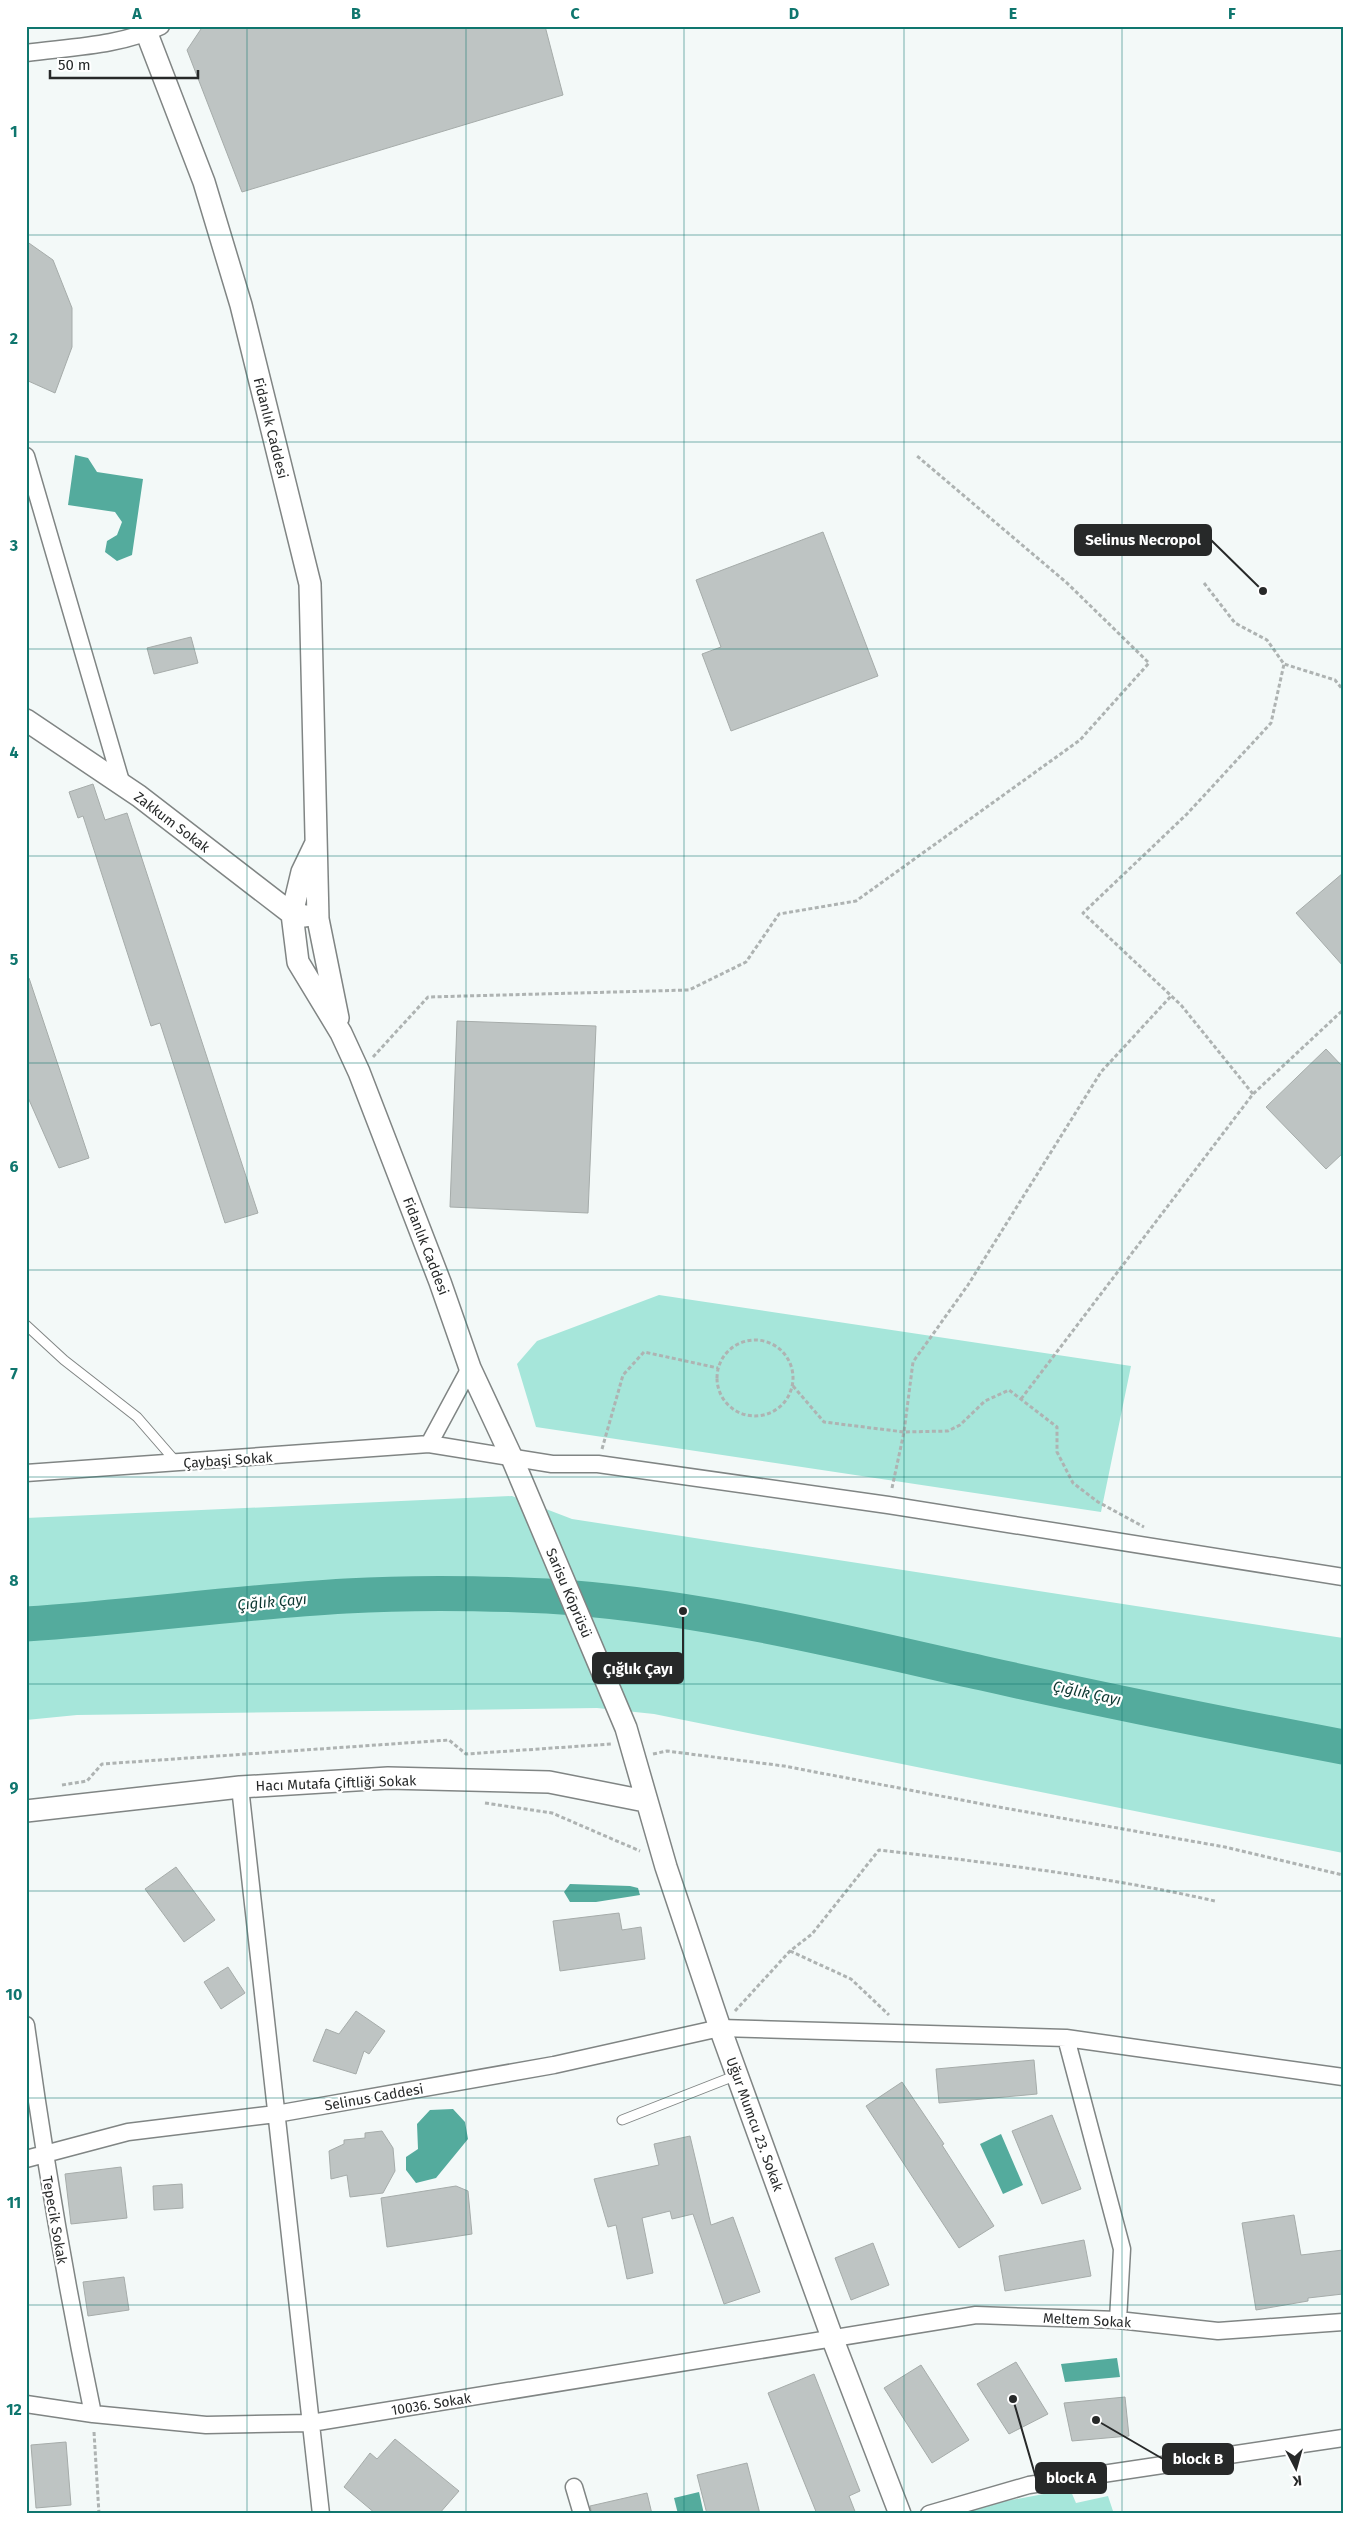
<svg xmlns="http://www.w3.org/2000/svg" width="1369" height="2540" font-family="'Fira Sans',sans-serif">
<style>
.green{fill:#a6e6da}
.water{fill:#54ab9d}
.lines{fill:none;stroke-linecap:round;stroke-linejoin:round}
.river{stroke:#54ab9d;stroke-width:35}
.building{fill:#bec4c3;stroke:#a6acaa}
.service-casing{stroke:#808584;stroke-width:11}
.minor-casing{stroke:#808584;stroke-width:19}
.tertiary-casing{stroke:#808584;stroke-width:24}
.path{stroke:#aeb3b2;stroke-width:3;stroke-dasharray:4 2.5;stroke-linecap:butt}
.service{stroke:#fff;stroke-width:9}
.minor{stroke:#fff;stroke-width:16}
.tertiary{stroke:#fff;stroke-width:21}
.grid{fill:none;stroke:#0f766e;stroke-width:1;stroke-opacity:0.55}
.labels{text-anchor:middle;stroke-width:4.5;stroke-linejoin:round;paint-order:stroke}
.street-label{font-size:14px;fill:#272929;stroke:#fff}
.water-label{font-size:15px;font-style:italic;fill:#0d3731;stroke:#fff}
.leader{fill:none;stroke:#272929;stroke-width:2}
.callout-dot{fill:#272929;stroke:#fff;stroke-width:2}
.callout{fill:#272929;stroke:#272929;stroke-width:2}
.callout-label{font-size:15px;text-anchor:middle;font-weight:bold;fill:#fff}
.neatline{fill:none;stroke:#0f766e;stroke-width:2}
.grid-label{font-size:16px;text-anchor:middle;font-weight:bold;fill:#0f766e}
</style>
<rect width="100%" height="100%" fill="#f3f9f8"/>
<path class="green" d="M659,1295L1131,1366L1101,1512L536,1427L517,1364L537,1341Z
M512,1496L572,1519L1343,1638V1853L654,1714L597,1708L77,1715L26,1720V1518Z
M1070,2489L1076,2503L1108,2496L1114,2514H973L969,2508Z"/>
<path class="water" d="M75,455L88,458L97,472L143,479L132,555L117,561L105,552L107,541L117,535L122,522L115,512L68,505Z
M570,1884L630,1886L638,1888L640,1895L596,1902H570L564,1892Z
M453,2109L465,2122L468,2139L436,2178L416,2183L406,2170V2157L418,2149L417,2124L430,2110Z
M1001,2134L1023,2185L1003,2194L980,2144Z
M1117,2358L1120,2377L1065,2382L1061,2364Z
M699,2492L704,2514H678L674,2498Z"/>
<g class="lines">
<path class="river" d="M26,1624C133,1617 239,1602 346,1596C413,1592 480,1593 547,1596C695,1605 838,1641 982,1673C1102,1700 1222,1724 1343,1747"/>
</g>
<path class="building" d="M203,26H545L563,95L242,192L187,50Z
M26,241L53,260L72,308V347L55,393L26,380Z
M823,532L878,676L731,731L702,654L721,647L696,580Z
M191,637L198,663L154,674L147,648Z
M93,784L105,820L127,813L258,1213L225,1223L160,1023L151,1026L83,816L78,818L69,792Z
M1343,873V966L1296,913Z
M26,978H29L89,1158L59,1168L26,1093Z
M457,1021L596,1026L588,1213L450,1207Z
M1326,1049L1343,1067V1153L1326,1169L1266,1107Z
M176,1867L215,1920L184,1942L145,1889Z
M619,1913L622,1930L641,1927L645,1959L560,1971L553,1921Z
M228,1967L245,1993L221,2009L204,1982Z
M356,2011L385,2031L369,2054L364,2051L356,2074L313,2061L326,2029L339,2034Z
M1034,2060L1037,2094L939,2103L936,2069Z
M902,2082L944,2144L942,2145L994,2226L959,2248L866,2106Z
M1052,2115L1081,2189L1042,2204L1012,2131Z
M382,2131L393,2148L395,2171L383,2193L350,2197L347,2175L331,2179L329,2151L344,2144V2140L365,2138V2133Z
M690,2136L711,2225L733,2217L760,2292L724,2304L693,2214L672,2219L670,2211L642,2218L653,2273L627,2279L616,2225L608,2227L594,2179L659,2165L654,2144Z
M121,2167L127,2218L71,2224L65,2174Z
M182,2184L183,2208L154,2210L153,2186Z
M456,2186L468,2191L472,2234L387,2247L381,2198Z
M1294,2215L1301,2255L1343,2250V2294L1308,2298V2301L1256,2310L1242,2223Z
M1084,2240L1091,2276L1005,2291L999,2256Z
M873,2243L889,2285L851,2300L835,2258Z
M124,2277L129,2310L88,2316L83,2282Z
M1016,2362L1048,2414L1009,2434L977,2384Z
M921,2365L969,2440L932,2463L884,2388Z
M814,2374L860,2491L849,2496L856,2514H817L768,2393Z
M1125,2397L1129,2436L1072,2441L1064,2403Z
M395,2439L459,2491L439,2514H376L344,2487L370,2453L377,2459Z
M66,2442L71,2505L36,2508L31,2445Z
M747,2463L760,2514H707L697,2475Z
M647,2493L652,2514H592L590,2506Z"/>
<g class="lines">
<defs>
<path id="service" d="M26,1325L64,1360L137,1417L177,1463
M622,2120L737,2075"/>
<path id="minor" d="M26,53C70,47 121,46 161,26
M26,456L122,785
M470,1368L429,1444L552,1464H598L888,1505L1343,1577
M26,1473L429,1444
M240,1787L321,2514
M26,2025C44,2156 66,2285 93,2414
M1066,2038L1122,2249L1118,2320
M26,2159L128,2132L276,2114L554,2065L720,2028L1066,2038L1343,2077
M26,2404L93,2414L206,2425L311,2423L976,2315L1118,2320L1218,2331L1343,2322
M574,2487L582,2514
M929,2514L1029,2485L1343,2438"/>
<path id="tertiary" d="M144,26L204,182L241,305L310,584L318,919L338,1018
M26,720L139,796L292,914L305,916
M315,845L302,872L292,914L298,962L341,1033L359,1072L440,1282L470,1368L512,1458L626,1728L666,1867L720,2028L833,2340L900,2514
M26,1811L240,1787L388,1778L549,1782L645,1801"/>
</defs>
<use href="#service" class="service-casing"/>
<use href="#minor" class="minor-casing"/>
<use href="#tertiary" class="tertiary-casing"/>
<path class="path" d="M1204,583L1235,623L1267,640L1284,664L1335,680L1343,690
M373,1057L428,997L689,990L746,962L779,914L856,901L1080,740L1149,663L1067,583L917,456
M1253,1094L1181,1005L1083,913L1187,814L1271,723L1284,664
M717 1378a38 38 0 1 1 76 0a38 38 0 1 1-76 0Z
M793,1386L824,1422L904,1432L948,1431L960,1425L985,1401L1009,1390L1057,1427V1452L1073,1483L1098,1502L1144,1527
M1021,1399L1253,1094L1343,1010
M602,1449L623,1375L644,1352L718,1368
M892,1488L904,1432L913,1362L968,1285L1101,1072L1171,996
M653,1754L667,1751L784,1766L993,1806L1225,1847L1343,1875
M62,1785L87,1781L102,1764L449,1740L466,1754L611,1744
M485,1803L552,1813L640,1851
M790,1951L851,1979L889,2015
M735,2011L790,1951L812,1934L879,1850C992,1863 1104,1876 1215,1901
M94,2432L99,2514"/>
<use href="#service" class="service"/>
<use href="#minor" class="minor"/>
<use href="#tertiary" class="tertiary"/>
</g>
<path class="grid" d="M247,26V2514M466,26V2514M684,26V2514M904,26V2514M1122,26V2514M26,235H1343M26,442H1343M26,649H1343M26,856H1343M26,1063H1343M26,1270H1343M26,1477H1343M26,1684H1343M26,1891H1343M26,2098H1343M26,2305H1343"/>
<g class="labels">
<g class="street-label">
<text transform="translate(271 428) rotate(76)" y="5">Fidanlık Caddesi</text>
<text transform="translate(172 822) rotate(37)" y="5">Zakkum Sokak</text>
<text transform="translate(426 1246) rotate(69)" y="5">Fidanlık Caddesi</text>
<text transform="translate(228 1460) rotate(-4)" y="5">Çaybaşi Sokak</text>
<text transform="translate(569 1593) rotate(67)" y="5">Sarisu Kōprüsü</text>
<text transform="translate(336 1783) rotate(-2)" y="5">Hacı Mutafa Çiftliği Sokak</text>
<text transform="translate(374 2097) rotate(-10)" y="5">Selinus Caddesi</text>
<text transform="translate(755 2124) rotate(70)" y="5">Uğur Mumcu 23. Sokak</text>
<text transform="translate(55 2220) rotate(80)" y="5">Tepecik Sokak</text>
<text transform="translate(1087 2320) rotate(3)" y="5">Meltem Sokak</text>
<text transform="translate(431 2404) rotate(-9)" y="5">10036. Sokak</text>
</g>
<g class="water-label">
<text transform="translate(272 1602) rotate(-5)" y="5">Çığlık Çayı</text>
<text transform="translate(1087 1693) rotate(12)" y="5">Çığlık Çayı</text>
</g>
</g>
<path class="leader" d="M1263 591L1211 540M683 1611L683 1668M1096 2420L1163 2459M1013 2399L1036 2478"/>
<g class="callout-dot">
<circle cx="1263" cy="591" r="5"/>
<circle cx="683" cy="1611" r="5"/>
<circle cx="1096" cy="2420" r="5"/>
<circle cx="1013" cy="2399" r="5"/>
</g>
<g class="callout">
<rect x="1075" y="525" width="136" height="30" rx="5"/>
<rect x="593" y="1653" width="90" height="30" rx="5"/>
<rect x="1163" y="2444" width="70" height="30" rx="5"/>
<rect x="1036" y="2463" width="70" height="30" rx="5"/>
</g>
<g class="callout-label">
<text x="1143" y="545">Selinus Necropol</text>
<text x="638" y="1674">Çığlık Çayı</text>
<text x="1198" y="2464">block B</text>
<text x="1071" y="2483">block A</text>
</g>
<rect width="1369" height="2540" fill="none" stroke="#ffffff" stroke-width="55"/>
<g transform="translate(1296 2468) rotate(174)" stroke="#ffffff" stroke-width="4" paint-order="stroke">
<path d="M0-4L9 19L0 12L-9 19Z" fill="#272929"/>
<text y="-8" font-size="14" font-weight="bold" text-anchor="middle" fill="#272929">K</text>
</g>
<path d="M50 70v8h148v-8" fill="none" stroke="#272929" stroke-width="2.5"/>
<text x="58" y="70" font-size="15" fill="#272929" stroke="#ffffff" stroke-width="4" paint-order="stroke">50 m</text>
<rect x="28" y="28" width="1314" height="2484" class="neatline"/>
<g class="grid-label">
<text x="137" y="19">A</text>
<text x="356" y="19">B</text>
<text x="575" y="19">C</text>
<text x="794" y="19">D</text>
<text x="1013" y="19">E</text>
<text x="1232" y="19">F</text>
<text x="14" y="137">1</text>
<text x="14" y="344">2</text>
<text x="14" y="551">3</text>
<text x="14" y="758">4</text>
<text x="14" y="965">5</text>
<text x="14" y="1172">6</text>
<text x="14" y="1379">7</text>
<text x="14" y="1586">8</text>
<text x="14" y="1793">9</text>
<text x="14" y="2000">10</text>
<text x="14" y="2208">11</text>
<text x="14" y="2415">12</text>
</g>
</svg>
